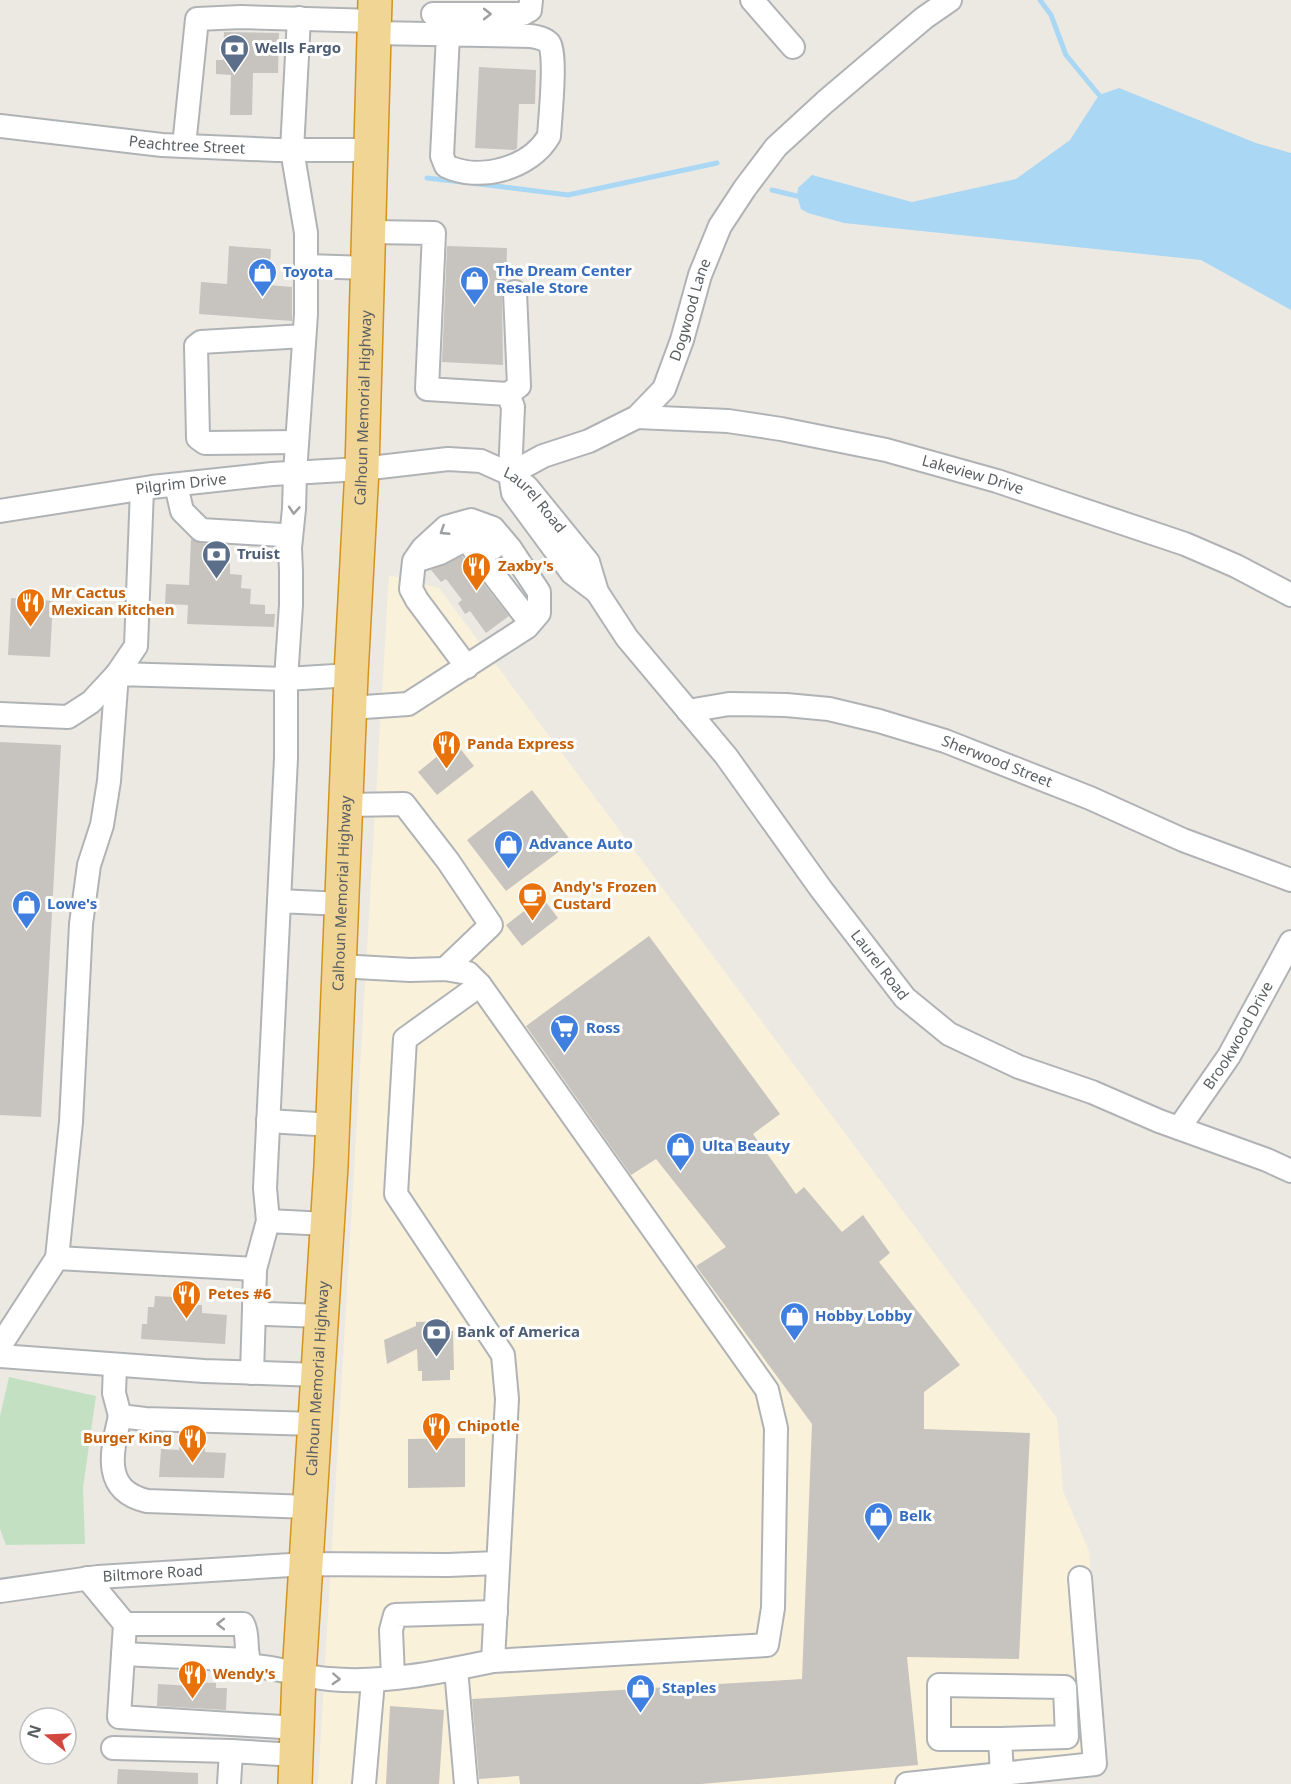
<svg xmlns="http://www.w3.org/2000/svg" width="1291" height="1784" font-family="'Noto Sans',sans-serif">
<style>
.commercial{fill:#f9f1da}
.green{fill:#c3e1c2}
.water{fill:#aad7f4}
.lines{fill:none;stroke-linecap:round;stroke-linejoin:round}
.stream{stroke:#aad7f4;stroke-width:5}
.building{fill:#c7c4bf}
.minor-casing{stroke:#b0b3b6;stroke-width:26}
.highway-casing{stroke:#d4931b;stroke-width:36}
.minor{stroke:#fff;stroke-width:22}
.highway{stroke:#f0d595;stroke-width:33}
.oneway{stroke:#9d9ea0}
.labels{text-anchor:middle;stroke-width:6;stroke-linejoin:round;paint-order:stroke}
.service-label{font-size:15px;font-weight:bold;fill:#4e5e75;stroke:#fff;text-anchor:start}
.street-label{font-size:15px;fill:#5b5e61;stroke:#fff}
.shop-label{font-size:15px;font-weight:bold;fill:#366cbe;stroke:#fff;text-anchor:start}
.food-label{font-size:15px;font-weight:bold;fill:#c56008;stroke:#fff;text-anchor:start}
</style>
<rect width="100%" height="100%" fill="#ece9e3"/>
<path class="commercial" d="M389,575L439,588L1057,1418L1063,1491L1089,1551L1106,1772L986,1784H318Z"/>
<path class="green" d="M9,1377L96,1396L83,1488L85,1544L6,1545L0,1529V1416Z"/>
<path class="water" d="M1119,88L1256,143L1291,153V310L1201,260L844,223L808,213L801,209L797,196L798,188L812,175L912,202L1016,179L1070,140L1099,95Z"/>
<g class="lines">
<path class="stream" d="M1040,0L1051,15L1066,55L1099,95
M427,178L462,182
M471,183L568,195L717,163
M772,190L797,196"/>
</g>
<path class="building" d="M224,32L279,33L278,73H253L252,115H230L231,75L216,74V60H223Z
M479,67L536,70L535,104H519L517,148L515,150L475,148Z
M229,246L271,249L269,285L292,287V321L199,314L201,282L227,284Z
M447,246L507,248L506,282L502,293L503,365L442,362Z
M191,539L200,543L216,544L215,562L230,563V574L242,575L241,588L251,589L250,604L265,605V614H275L274,627L187,624L188,605L165,604L166,584L189,585Z
M462,556L509,616L486,633L470,611L465,614L458,603L462,600L446,579L441,582L431,570Z
M11,598L53,601L50,657L8,655Z
M0,742L61,745L41,1117L0,1115Z
M455,742L474,766L437,795L418,772Z
M532,790L572,842L506,891L467,840Z
M542,897L558,918L522,946L506,925Z
M649,936L780,1114L753,1134L796,1194L804,1187L842,1232L863,1215L890,1253L879,1262L960,1365L924,1392V1429L1030,1433L1019,1659L907,1657L918,1765L701,1784H520L519,1776L479,1779L472,1699L802,1679L812,1424L696,1266L726,1247L656,1159L631,1175L526,1026Z
M155,1296L192,1298V1305H202V1313L227,1315L225,1344L141,1339L142,1324H147L148,1307H154Z
M448,1321V1331H453L454,1370H450V1380L422,1381V1371H418L417,1349L387,1364L384,1340L416,1326V1322Z
M465,1438V1487L408,1488V1439Z
M180,1443L205,1445V1452L226,1453L224,1478L159,1477L161,1449L179,1450Z
M192,1682L216,1683V1688H227L226,1710L157,1706L158,1684L192,1686Z
M390,1706L444,1710L439,1784H386Z
M118,1769L198,1773V1784H117Z"/>
<g class="lines">
<defs>
<g id="minor">
<path d="M752,0L793,47"/>
<path d="M433,14H523L530,10L531,0"/>
<path d="M374,33L531,36C537,37 544,38 549,43C557,52 550,120 549,136C530,169 479,182 446,166L442,156L448,35"/>
<path id="s1" d="M0,126L162,145L276,150H372"/>
<path d="M184,146L197,19L241,17L375,21"/>
<path d="M370,232L434,233L427,389L508,394L513,407L510,474L513,493L572,573L597,592"/>
<path d="M306,266L369,268"/>
<path d="M508,394L519,386L515,292"/>
<path id="s2" d="M637,417L728,421L781,429L886,450L997,481L1185,544L1236,566L1291,595"/>
<path d="M297,442L205,443L198,438L196,346L201,342L304,336"/>
<path id="s3" d="M510,474L543,456L589,441L637,417L664,389L682,340L700,275L720,226L745,188L776,147L825,102L924,18L950,0"/>
<path d="M176,485L182,511L201,530L282,535L290,548L291,571V605L286,679L351,675"/>
<path id="s4" d="M0,511L152,487L272,474L362,469L448,459L481,461L510,474L527,487L588,562L597,592L627,638L726,756L821,889L905,998L949,1034L1019,1067L1092,1092L1159,1121L1267,1160L1291,1171"/>
<path d="M466,539L530,622"/>
<path d="M290,548L294,509L295,473L306,314V233L292,150L299,18"/>
<path d="M415,561L440,553L474,535L484,537L493,548"/>
<path d="M350,708L408,704L527,627L539,613V592L510,548L493,528L471,520L446,527L423,548L414,561L411,589L417,600L467,667"/>
<path id="s5" d="M688,711L729,704L786,705L829,709L879,721L945,741L1090,798L1183,840L1291,880"/>
<path d="M0,714L68,717L91,702L117,674L136,646L142,489"/>
<path d="M346,805L404,804L448,861L491,925L445,969"/>
<path d="M480,985L767,1390L776,1428L773,1608L767,1645L493,1661"/>
<path d="M268,1121L333,1125"/>
<path id="s6" d="M1179,1128L1229,1056L1291,942"/>
<path d="M268,1221L265,1188L279,901L342,904"/>
<path d="M57,1258L71,1122L81,924L89,865L102,825L109,781L117,674L286,679V758L279,901"/>
<path d="M255,1269L254,1309L267,1314L322,1316"/>
<path d="M0,1346L57,1258L255,1269L268,1221L327,1224"/>
<path d="M0,1356L204,1371L318,1375"/>
<path d="M115,1365L114,1393L120,1416L145,1419L316,1424"/>
<path d="M252,1373L254,1309"/>
<path d="M120,1416C112,1451 101,1490 147,1501L310,1507"/>
<path d="M87,1578L125,1624L119,1717L298,1728"/>
<path id="s7" d="M0,1591L98,1577L307,1564L448,1565L498,1563"/>
<path d="M125,1624H243C250,1637 243,1654 252,1666C278,1667 303,1677 329,1679C384,1684 440,1672 493,1661L507,1399L503,1355L396,1194L405,1039L480,985L468,973L445,969L410,970L339,966"/>
<path d="M123,1654L247,1660"/>
<path d="M456,1669L466,1784"/>
<path d="M393,1677L391,1630L395,1615L496,1612"/>
<path d="M1000,1739H939V1685L1065,1687L1067,1737L1000,1739L1002,1774"/>
<path d="M113,1748L231,1751"/>
<path d="M229,1784L231,1751L296,1755"/>
<path d="M364,1784L373,1681"/>
<path d="M907,1784L1095,1764L1080,1578"/>
</g>
<g id="highway">
<path id="s8" d="M295,1784L299,1675L331,1166L351,675L362,469L375,0"/>
</g>
</defs>
<use href="#minor" class="minor-casing"/>
<use href="#highway" class="highway-casing"/>
<use href="#minor" class="minor"/>
<use href="#highway" class="highway"/>
</g>
<defs><path id="oneway-chevron" d="M-2-3.5L2.5 0L-2 3.5" fill="none" stroke-width="1.6" stroke-linecap="round" stroke-linejoin="round" transform="scale(1.5)"/></defs>
<g class="oneway">
<use href="#oneway-chevron" transform="translate(487 14)"/>
<use href="#oneway-chevron" transform="translate(294 510) rotate(94)"/>
<use href="#oneway-chevron" transform="translate(444 531) rotate(147)"/>
<use href="#oneway-chevron" transform="translate(221 1624) rotate(-180)"/>
<use href="#oneway-chevron" transform="translate(336 1679) rotate(3)"/>
</g>
<defs>
<symbol id="bank-pin" viewBox="-11 -11 22 30"><path d="M0 17L-7.5 6A9.5 9.5 0 1 1 7.5 6Z" fill="#5c6f8a" stroke="#fff"/><path d="M-6-4H6V4H-6ZM0-2.3a2.3 2.3 0 1 0 0 4.6a2.3 2.3 0 1 0 0-4.6Z" fill="#fff"/></symbol>
<symbol id="shop-pin" viewBox="-11 -11 22 30"><path d="M0 17L-7.5 6A9.5 9.5 0 1 1 7.5 6Z" fill="#3f7fe0" stroke="#fff"/><path d="M-5-2.5h2.3a2.7 3.5 0 0 1 5.4 0H5L5.5 6h-11ZM-1.5-2.5h3a1.5 2.3 0 0 0-3 0Z" fill="#fff"/></symbol>
<symbol id="restaurant-pin" viewBox="-11 -11 22 30"><path d="M0 17L-7.5 6A9.5 9.5 0 1 1 7.5 6Z" fill="#e8710a" stroke="#fff"/><path d="M-5-6h1v4h1v-4h1v4h1v-4h1v5L-1.5 .5V6h-2V.5L-5-1ZM5-6V6H3V1.5H1.5Q1.5-4 5-6Z" fill="#fff"/></symbol>
<symbol id="cafe-pin" viewBox="-11 -11 22 30"><path d="M0 17L-7.5 6A9.5 9.5 0 1 1 7.5 6Z" fill="#e8710a" stroke="#fff"/><path d="M-5.5-4.5H6V0H3Q3 3.5 0 3.5H-2.5Q-5.5 3.5-5.5 0ZM3-3.2v2h1.7v-2ZM-6 4.5H4V6H-6Z" fill="#fff"/></symbol>
<symbol id="supermarket-pin" viewBox="-11 -11 22 30"><path d="M0 17L-7.5 6A9.5 9.5 0 1 1 7.5 6Z" fill="#3f7fe0" stroke="#fff"/><path d="M-6-5.5h2.5l.6 2H6L4.5 2H-2.5L-4.4-4H-6ZM-1.5 3.2a1.3 1.3 0 1 0 .1 0ZM3 3.2a1.3 1.3 0 1 0 .1 0Z" fill="#fff"/></symbol>
</defs>
<g fill-rule="evenodd">
<use href="#bank-pin" x="218" y="32" width="33" height="45"/>
<use href="#shop-pin" x="246" y="256" width="33" height="45"/>
<use href="#shop-pin" x="458" y="264" width="33" height="45"/>
<use href="#bank-pin" x="200" y="538" width="33" height="45"/>
<use href="#restaurant-pin" x="460" y="550" width="33" height="45"/>
<use href="#restaurant-pin" x="14" y="586" width="33" height="45"/>
<use href="#restaurant-pin" x="430" y="728" width="33" height="45"/>
<use href="#shop-pin" x="492" y="828" width="33" height="45"/>
<use href="#cafe-pin" x="516" y="880" width="33" height="45"/>
<use href="#shop-pin" x="10" y="888" width="33" height="45"/>
<use href="#supermarket-pin" x="548" y="1012" width="33" height="45"/>
<use href="#shop-pin" x="664" y="1130" width="33" height="45"/>
<use href="#restaurant-pin" x="170" y="1278" width="33" height="45"/>
<use href="#shop-pin" x="778" y="1300" width="33" height="45"/>
<use href="#bank-pin" x="420" y="1316" width="33" height="45"/>
<use href="#restaurant-pin" x="420" y="1410" width="33" height="45"/>
<use href="#restaurant-pin" x="176" y="1422" width="33" height="45"/>
<use href="#shop-pin" x="862" y="1500" width="33" height="45"/>
<use href="#restaurant-pin" x="176" y="1658" width="33" height="45"/>
<use href="#shop-pin" x="624" y="1672" width="33" height="45"/>
</g>
<g class="labels">
<g class="service-label">
<text x="255" y="53">Wells Fargo</text>
<text x="237" y="559">Truist</text>
<text x="457" y="1337">Bank of America</text>
</g>
<g class="street-label">
<text dy="5" stroke="none"><textPath href="#s1" startOffset="188">Peachtree Street</textPath></text>
<text dy="5" stroke="none"><textPath href="#s3" startOffset="262">Dogwood Lane</textPath></text>
<text dy="5" stroke="none"><textPath href="#s8" startOffset="1378">Calhoun Memorial Highway</textPath></text>
<text dy="5" stroke="none"><textPath href="#s2" startOffset="342">Lakeview Drive</textPath></text>
<text dy="5" stroke="none"><textPath href="#s4" startOffset="183">Pilgrim Drive</textPath></text>
<text dy="5" stroke="none"><textPath href="#s4" startOffset="552">Laurel Road</textPath></text>
<text dy="5" stroke="none"><textPath href="#s5" startOffset="318">Sherwood Street</textPath></text>
<text dy="5" stroke="none"><textPath href="#s8" startOffset="892">Calhoun Memorial Highway</textPath></text>
<text dy="5" stroke="none"><textPath href="#s4" startOffset="1134">Laurel Road</textPath></text>
<text dy="5" stroke="none"><textPath href="#s6" startOffset="110">Brookwood Drive</textPath></text>
<text dy="5" stroke="none"><textPath href="#s8" startOffset="406">Calhoun Memorial Highway</textPath></text>
<text dy="5" stroke="none"><textPath href="#s7" startOffset="154">Biltmore Road</textPath></text>
</g>
<g class="shop-label">
<text x="496" y="276">The Dream Center<tspan x="496" dy="17">Resale Store</tspan></text>
<text x="283" y="277">Toyota</text>
<text x="529" y="849">Advance Auto</text>
<text x="47" y="909">Lowe's</text>
<text x="586" y="1033">Ross</text>
<text x="702" y="1151">Ulta Beauty</text>
<text x="815" y="1321">Hobby Lobby</text>
<text x="899" y="1521">Belk</text>
<text x="662" y="1693">Staples</text>
</g>
<g class="food-label">
<text x="498" y="571">Zaxby's</text>
<text x="51" y="598">Mr Cactus<tspan x="51" dy="17">Mexican Kitchen</tspan></text>
<text x="467" y="749">Panda Express</text>
<text x="553" y="892">Andy's Frozen<tspan x="553" dy="17">Custard</tspan></text>
<text x="208" y="1299">Petes #6</text>
<text x="457" y="1431">Chipotle</text>
<text x="172" y="1443" text-anchor="end">Burger King</text>
<text x="213" y="1679">Wendy's</text>
</g>
</g>
<g transform="translate(48 1736) rotate(288)"><circle r="28" fill="#ffffff" stroke="#bdbfc0" stroke-width="1.5"/>
<path d="M0-4.5L10 22L0 15L-10 22Z" fill="#d44640"/>
<text y="-9" font-size="16" font-weight="bold" text-anchor="middle" fill="#5b5e61">N</text>
</g>
</svg>
